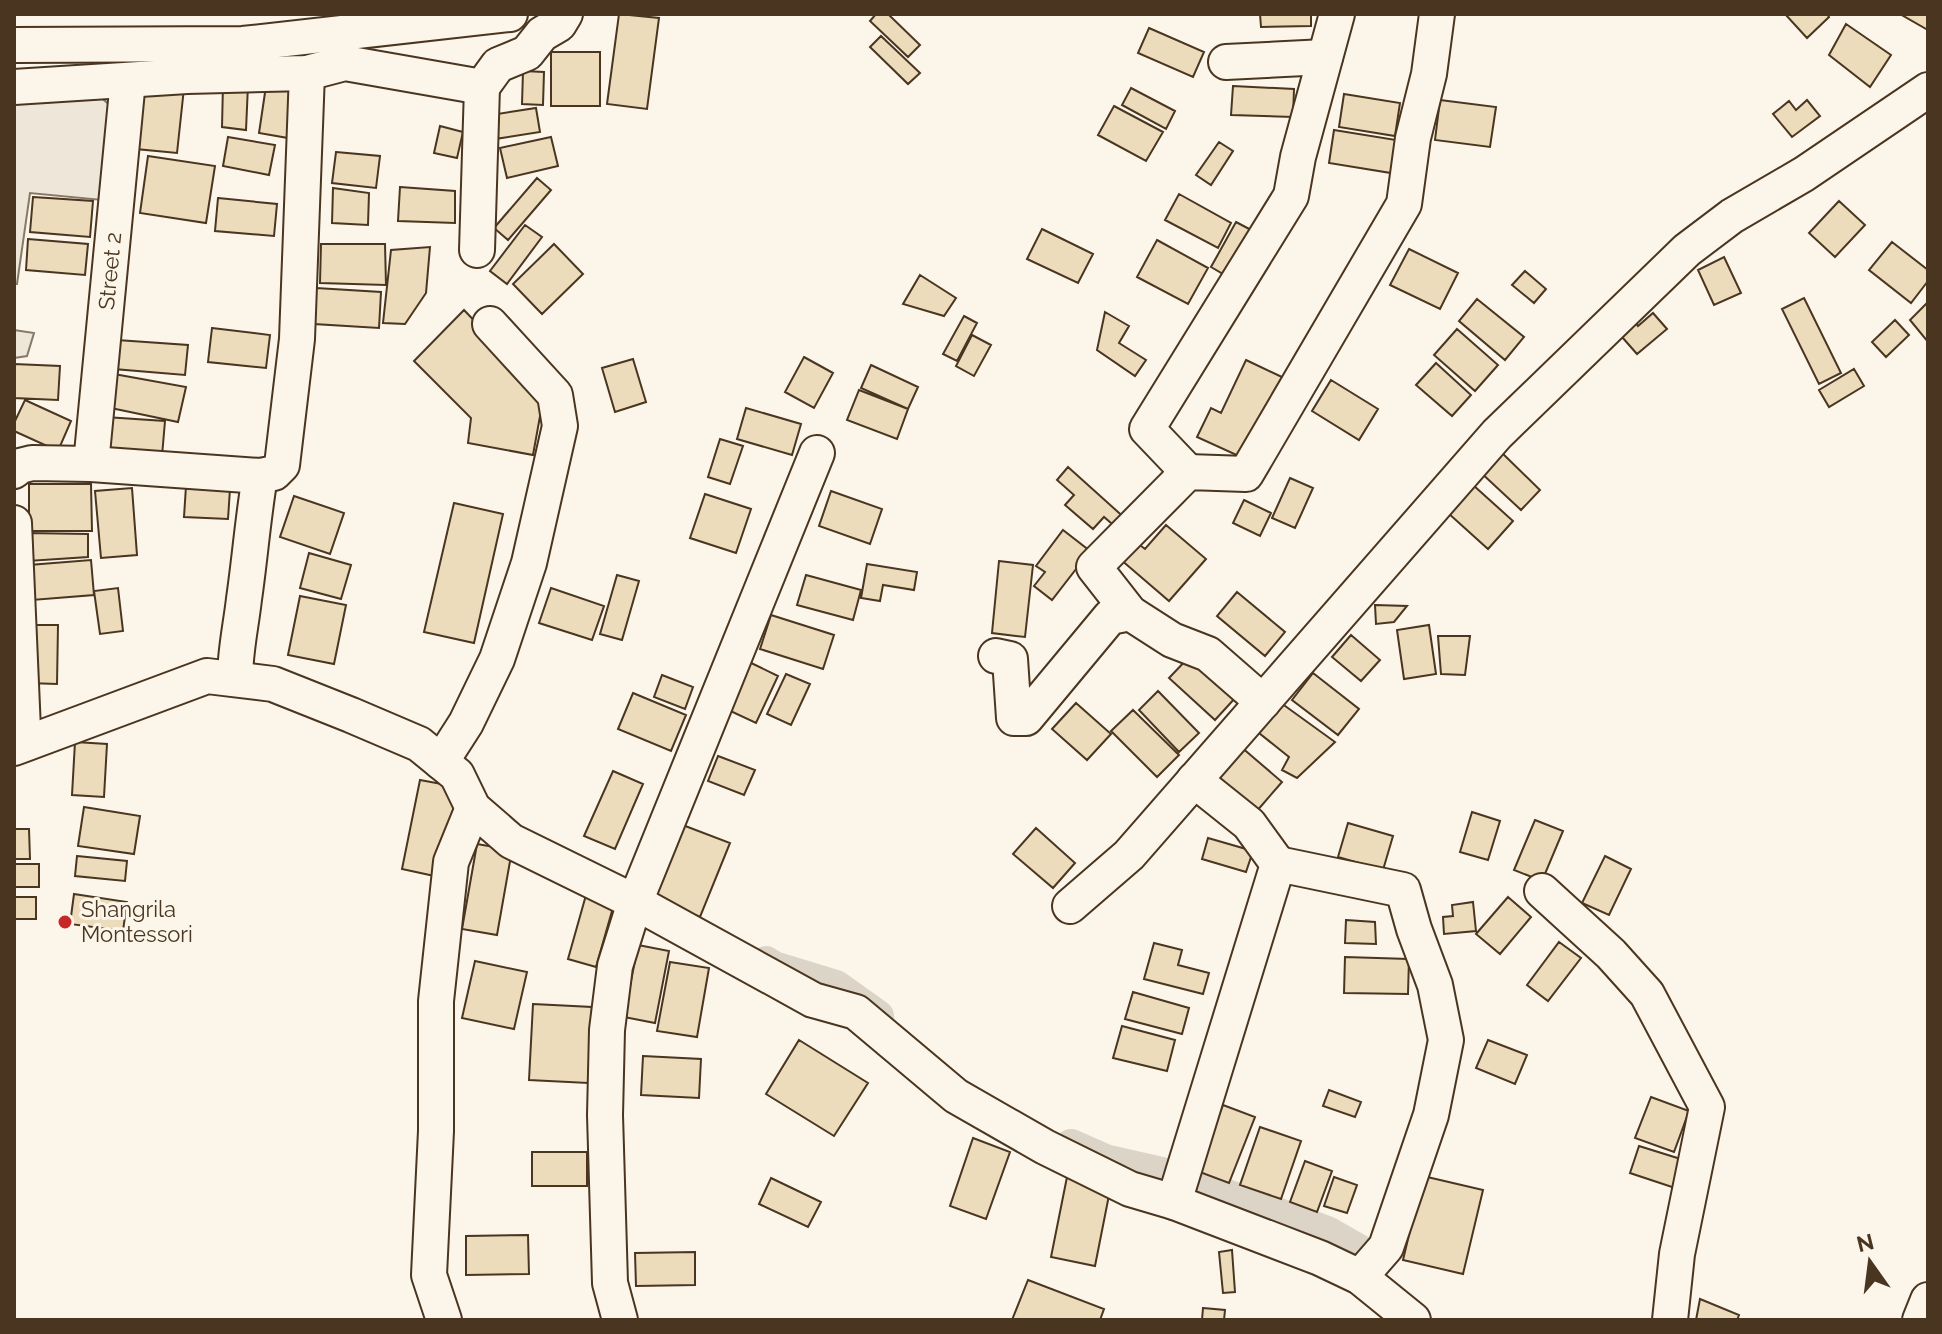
<svg xmlns="http://www.w3.org/2000/svg" width="1942" height="1334" font-family="Raleway,sans-serif">
<style>
.green{fill:#ede6d9;stroke:#887966;stroke-width:2}
.lines{fill:none;stroke-linecap:round;stroke-linejoin:round}
.canal{stroke:#dcd4c6;stroke-width:32}
.building{fill:#ecdcbc;stroke:#4a3520;stroke-width:2}
.minor-casing{stroke:#4a3520;stroke-width:38}
.minor{stroke:#fbf6e9;stroke-width:34}
.poi-dot{fill:#c62828;stroke:#fbf6e9;stroke-width:3}
.labels{text-anchor:middle;stroke-width:6;stroke-linejoin:round;paint-order:stroke}
.street-label{font-size:22px;fill:#4a3520;stroke:#fbf6e9}
.poi-label{font-size:22px;fill:#4a3520;stroke:#fbf6e9;text-anchor:start}
</style>
<rect width="100%" height="100%" fill="#fbf6e9"/>
<path class="green" d="M98,95L112,107L102,200L30,193L17,284H14V99Z
M14,330L34,333L27,356L14,358Z"/>
<g class="lines">
<path class="canal" d="M766,962L774,967L836,986L878,1016
M1071,1145L1105,1160L1171,1175L1258,1206L1327,1232L1364,1253"/>
</g>
<path class="building" d="M619,14L659,18L647,109L607,104Z
M876,14H888L920,45L908,57L870,21Z
M1260,14H1311V26L1261,27Z
M1785,14H1827L1829,17L1807,38Z
M1900,14H1928V30Z
M1846,24L1891,55L1870,87L1829,55Z
M1149,28L1204,52L1193,77L1138,53Z
M881,36L920,73L908,84L870,47Z
M551,52H600V106H551Z
M523,71L544,72L543,105L522,104Z
M143,84L184,88L177,153L136,149Z
M223,84L248,85L246,130L222,127Z
M266,86L295,91L288,138L259,133Z
M1233,86L1294,89L1293,117L1231,115Z
M1131,88L1175,111L1166,129L1122,105Z
M1344,94L1400,103L1395,136L1339,127Z
M1440,100L1496,107L1490,147L1435,140Z
M1807,100L1820,116L1792,137L1773,114L1789,101L1796,110Z
M1114,106L1163,132L1146,161L1098,135Z
M536,108L540,132L495,139L491,115Z
M440,126L463,132L457,158L434,153Z
M1334,130L1396,140L1391,173L1329,163Z
M228,137L275,145L269,175L223,166Z
M551,137L558,166L507,178L500,148Z
M1219,142L1233,151L1211,185L1196,175Z
M336,152L380,156L376,188L332,183Z
M148,156L215,166L206,223L140,213Z
M537,178L551,190L508,240L494,228Z
M400,187L455,191V223L398,221Z
M333,188L369,193L368,225L332,223Z
M1179,194L1231,223L1218,248L1165,220Z
M33,197L93,201L90,237L30,232Z
M218,198L277,204L274,236L215,231Z
M1839,201L1865,225L1835,257L1809,233Z
M1236,222L1255,232L1230,278L1211,267Z
M525,225L542,237L507,284L490,271Z
M1042,229L1093,254L1078,283L1027,259Z
M28,239L88,244L85,275L26,270Z
M1157,240L1208,268L1188,304L1137,277Z
M1892,242L1928,270V281L1911,303L1869,270Z
M321,244H385L386,285L320,283Z
M554,244L583,274L542,314L513,284Z
M430,247L426,293L405,324L383,323L391,250Z
M1409,249L1458,273L1440,309L1390,285Z
M1724,257L1741,293L1714,305L1698,270Z
M1525,271L1546,289L1534,303L1512,285Z
M920,275L956,298L944,316L903,304Z
M316,288L381,292L379,328L314,324Z
M1804,298L1841,373L1819,384L1782,309Z
M1477,299L1524,337L1505,360L1459,321Z
M1928,302V342L1910,320Z
M464,310L544,394L533,455L468,443L471,418L414,361Z
M1105,312L1129,326L1119,343L1146,360L1135,376L1097,350Z
M1653,313L1667,329L1637,354L1615,329L1630,316L1638,326Z
M964,316L977,323L957,361L943,354Z
M1895,320L1909,335L1886,357L1872,342Z
M212,328L270,335L266,368L208,362Z
M1457,329L1498,365L1475,391L1434,355Z
M972,335L991,345L974,376L956,366Z
M117,340L188,345L185,375L114,369Z
M804,357L833,373L814,408L785,392Z
M633,359L646,402L615,412L602,368Z
M1246,360L1282,377L1243,458L1197,437L1211,408L1221,413Z
M1436,363L1471,395L1452,416L1416,385Z
M14,364L60,366L58,400L14,398Z
M871,365L918,387L908,409L861,388Z
M1854,369L1864,386L1829,407L1819,390Z
M114,374L186,387L178,422L106,407Z
M1331,380L1378,409L1359,440L1312,411Z
M859,390L908,409L897,439L847,420Z
M25,400L71,421L58,451L14,431V423Z
M746,408L801,424L792,455L737,439Z
M105,417L165,421L162,456L103,452Z
M720,439L743,446L730,484L708,477Z
M1498,449L1540,490L1521,510L1478,470Z
M1068,467L1128,521L1119,530L1104,517L1093,529L1065,505L1074,495L1057,480Z
M1290,478L1313,488L1295,528L1272,518Z
M29,484H91L92,531H29Z
M1473,485L1513,521L1488,549L1448,513Z
M186,486L230,489L228,519L184,517Z
M132,488L137,555L101,558L95,491Z
M831,491L882,509L870,544L819,526Z
M705,494L751,509L736,553L690,538Z
M294,496L344,513L330,554L280,537Z
M1244,500L1271,513L1260,536L1233,523Z
M454,503L503,514L474,643L424,632Z
M1166,525L1206,559L1169,601L1120,559L1136,542L1145,549Z
M1063,530L1090,551L1052,600L1034,586L1045,572L1036,566Z
M26,533L88,534V557L28,561Z
M309,553L351,565L341,599L300,588Z
M91,560L94,595L32,600L29,565Z
M999,561L1033,565L1025,637L992,633Z
M867,564L917,572L914,590L883,585L880,601L861,598Z
M617,575L639,581L622,640L600,634Z
M806,575L861,590L853,620L797,605Z
M118,588L123,631L100,634L94,591Z
M551,588L604,606L592,640L539,623Z
M1237,592L1285,632L1265,656L1217,616Z
M300,596L346,605L334,664L288,655Z
M1375,605L1407,606L1394,622L1376,624Z
M771,615L834,635L823,669L760,649Z
M29,625H58L57,684L28,683Z
M1429,625L1436,674L1404,679L1397,630Z
M1351,635L1380,660L1361,681L1332,657Z
M1438,636H1470L1465,675L1441,674Z
M1190,656L1236,697L1215,720L1169,678Z
M747,661L778,676L756,723L724,708Z
M1313,673L1359,709L1338,735L1292,700Z
M786,674L810,684L791,725L767,714Z
M662,675L693,687L685,709L654,697Z
M1158,691L1199,733L1179,752L1139,710Z
M633,693L686,715L671,751L618,729Z
M1076,703L1111,734L1087,760L1052,729Z
M1281,703L1335,742L1297,778L1282,770L1289,757L1259,733Z
M1133,710L1179,755L1157,777L1111,731Z
M75,742L107,744L104,797L72,795Z
M1240,746L1282,782L1256,812L1214,776Z
M718,756L755,770L744,795L708,781Z
M613,771L643,784L615,849L584,836Z
M420,780L458,787L439,877L402,869Z
M84,807L140,816L134,854L78,846Z
M1472,812L1500,821L1488,860L1460,852Z
M1535,820L1563,831L1542,881L1514,870Z
M1348,823L1393,836L1383,870L1338,857Z
M680,824L730,843L700,917L651,898Z
M1036,828L1075,863L1053,888L1013,854Z
M14,829H29L30,859H14Z
M1208,838L1253,851L1246,872L1202,859Z
M477,844L512,850L497,935L462,929Z
M77,856L127,861L125,881L75,876Z
M1605,856L1631,869L1609,915L1582,903Z
M14,864H39V887H14Z
M74,894L127,902L123,931L70,924Z
M586,895L614,904L596,967L568,959Z
M14,897H36V919H14Z
M1508,897L1531,917L1500,954L1476,934Z
M1473,902L1476,931L1444,934L1443,917L1453,916L1452,905Z
M1346,920L1375,922L1376,944L1345,943Z
M1559,942L1581,958L1548,1001L1527,985Z
M1154,943L1182,950L1178,965L1209,973L1203,994L1144,979Z
M638,945L669,951L655,1023L624,1017Z
M1345,957L1409,959L1408,994L1344,993Z
M475,961L527,972L514,1029L462,1018Z
M670,962L709,968L697,1037L657,1031Z
M1133,992L1189,1008L1182,1034L1125,1019Z
M533,1004L592,1007L588,1083L529,1080Z
M1122,1026L1175,1040L1167,1071L1113,1058Z
M799,1040L868,1083L834,1136L766,1094Z
M1488,1040L1527,1055L1515,1084L1476,1068Z
M643,1056L701,1059L699,1098L641,1095Z
M1329,1090L1361,1102L1355,1117L1323,1106Z
M1651,1097L1689,1111L1674,1152L1635,1138Z
M1223,1105L1255,1117L1229,1183L1197,1171Z
M1260,1127L1301,1141L1281,1199L1240,1185Z
M973,1138L1010,1152L986,1219L950,1206Z
M1639,1146L1687,1161L1678,1189L1630,1173Z
M532,1152H587V1186H532Z
M1305,1161L1332,1171L1317,1212L1290,1202Z
M1423,1176L1483,1190L1463,1274L1403,1260Z
M1067,1177L1111,1185L1095,1266L1051,1257Z
M1334,1177L1357,1185L1347,1213L1324,1206Z
M771,1178L821,1202L808,1227L759,1204Z
M528,1235L529,1274L466,1275V1236Z
M1232,1250L1235,1292L1223,1293L1219,1252Z
M695,1252V1285L636,1286L635,1253Z
M1028,1280L1104,1309L1100,1320H1012Z
M1700,1299L1739,1315L1737,1320H1696Z
M1203,1308L1225,1310L1224,1320H1202Z"/>
<g class="lines">
<defs>
<g id="minor">
<path d="M14,45L243,44L510,14"/>
<path d="M1226,62L1325,57"/>
<path d="M14,87L187,76L307,73L345,63L482,87L498,65L527,53L542,34L559,24L565,14"/>
<path d="M477,250L482,87"/>
<path id="s1" d="M91,464L128,80"/>
<path d="M14,471L20,466L32,463L91,464L260,476L274,473L282,465L297,339L307,73"/>
<path d="M1188,472L1147,429L1291,196L1298,157L1337,14"/>
<path d="M14,523L23,730L14,735"/>
<path d="M996,656L1010,659L1014,718H1026L1110,617L1130,613"/>
<path d="M235,679C235,651 241,626 244,599C250,558 253,517 260,476"/>
<path d="M1263,702L1208,654L1172,640L1130,613L1094,567L1188,472L1246,474L1404,204L1413,138L1429,74L1437,14"/>
<path d="M14,748L207,676L273,684L351,715L419,744L457,775L473,808L511,841L635,902L813,1000L856,1012L956,1096L1045,1147L1130,1189L1174,1202L1320,1258L1360,1277L1413,1320"/>
<path d="M441,762L466,723L497,659L529,563L560,426L555,395L490,324"/>
<path d="M1278,864L1403,890L1414,929L1435,985L1446,1040L1431,1115L1386,1247L1360,1277"/>
<path d="M1542,891L1611,954L1647,994L1707,1107L1677,1254L1670,1320"/>
<path d="M1070,906L1129,855L1497,434L1687,250L1732,216L1804,174L1928,90"/>
<path d="M1174,1202L1278,864L1249,824L1194,780"/>
<path d="M444,1320L429,1275L436,1131V1001L451,862L473,808"/>
<path d="M620,1320L610,1283L605,1115L607,1030L615,966L635,902L817,453"/>
<path d="M1920,1320L1928,1300"/>
</g>
</defs>
<use href="#minor" class="minor-casing"/>
<use href="#minor" class="minor"/>
</g>
<circle class="poi-dot" cx="65" cy="922" r="8"/>
<g class="labels">
<g class="street-label">
<text dy="8" stroke="none"><textPath href="#s1" startOffset="194">Street 2</textPath></text>
</g>
<g class="poi-label">
<text x="81" y="917">Shangrila<tspan x="81" dy="25">Montessori</tspan></text>
</g>
</g>
<rect width="1942" height="1334" fill="none" stroke="#4a3520" stroke-width="32"/>
<g transform="translate(1870 1262) rotate(346)" stroke="#fbf6e9" stroke-width="6" paint-order="stroke">
<path d="M0-6L14 30L0 20L-14 30Z" fill="#4a3520"/>
<text y="-12" font-size="22" font-weight="bold" text-anchor="middle" fill="#4a3520">N</text>
</g>
</svg>
